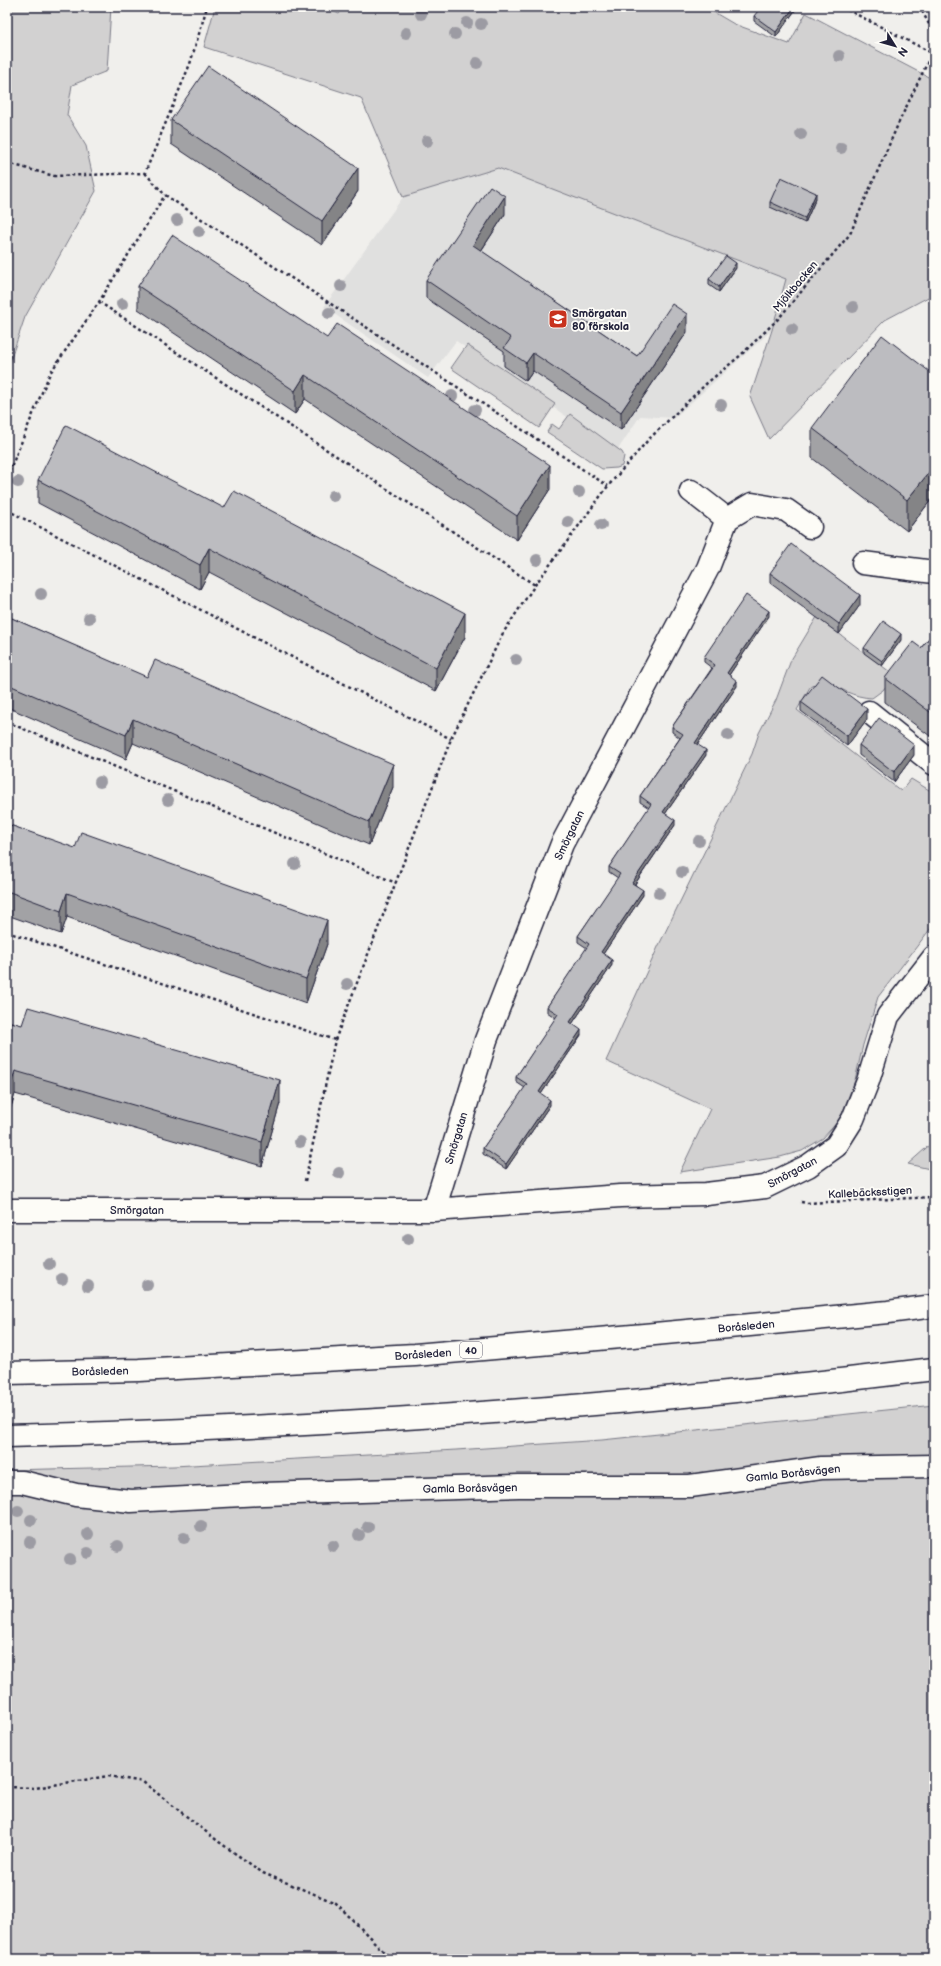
<svg xmlns="http://www.w3.org/2000/svg" width="941" height="1966" font-family="'Balsamiq Sans',sans-serif">
<style>
.built{fill:#e0e0df}
.green{fill:#d2d1d1;stroke:#7a7a86}
.lines{fill:none;stroke-linecap:round;stroke-linejoin:round}
.minor-casing{stroke:#22223b;stroke-width:25}
.highway-casing{stroke:#22223b;stroke-width:25}
.path{stroke:#22223b;stroke-width:2.5;stroke-dasharray:3 3;stroke-linecap:butt}
.minor{stroke:#fdfcf7;stroke-width:22}
.highway{stroke:#fdfcf7;stroke-width:22}
.tree{fill:#9c9ba3}
.wall{fill:#a2a2a5;stroke:#22223b}
.shaded-wall{fill:#848486;stroke:#22223b}
.building{fill:#bcbcc0;stroke:#22223b}
.labels{text-anchor:middle;stroke-width:3.5;stroke-linejoin:round;paint-order:stroke}
.shield{fill:#fdfcf7;stroke:#646373;stroke-width:1}
.shield-label{font-size:10px;font-weight:bold;fill:#22223b}
.street-label{font-size:11px;fill:#22223b;stroke:#fdfcf7}
.poi-label{font-size:11px;font-weight:bold;fill:#22223b;stroke:#fdfcf7;text-anchor:start}
</style>
<rect width="100%" height="100%" fill="#f0efec"/>
<filter id="ink" filterUnits="userSpaceOnUse"><feTurbulence type="fractalNoise" baseFrequency=".025" numOctaves="2"/><feDisplacementMap in="SourceGraphic" scale="8" xChannelSelector="R" yChannelSelector="G"/><feConvolveMatrix kernelMatrix="1 2 1 2 8 2 1 2 1" color-interpolation-filters="sRGB"/></filter>
<g filter="url(#ink)">
<path class="built" d="M498,168L787,279L772,330L674,418L640,416L617,451L456,341L428,378L324,307L403,197Z"/>
<path class="green" d="M7,7H36L39,9L111,7L107,71L72,85L67,115L86,146L96,191L25,317L7,370Z
M215,7H324L339,14L345,7H705L734,24L789,44L806,13L934,80V294L885,320L769,439L750,397L772,330L786,279L498,168L403,197L361,98L204,47Z
M467,345L555,404L539,428L451,368Z
M570,414L622,452L624,456L622,466L617,468L602,469L547,432L552,424L559,429Z
M817,617L894,675L883,690L872,698C853,697 840,689 824,679L810,687L797,710L901,791L911,779L934,793V924L878,997L863,1045L855,1080L840,1119L823,1138L802,1151L780,1157L680,1172L710,1109L606,1061L658,947L752,754L759,733L776,700L791,660Z
M934,1141V1170L908,1164Z
M934,1405V1959H7V1470L174,1466L456,1450L602,1440Z"/>
<g class="lines">
<defs>
<path id="minor" d="M727,519L752,504L786,510L810,527
M863,563L934,572
M869,712L934,764
M7,1210H434L620,1196L706,1194L765,1187L808,1166L836,1146L853,1119L868,1081L888,1016L934,957
M434,1210L486,1040L562,844L708,568L727,519L691,491
M7,1482H22L76,1495L131,1501L263,1494L394,1490L519,1486H690L821,1468L934,1466"/>
<path id="highway" d="M7,1373L139,1370L415,1355L644,1335L888,1312L934,1306
M7,1436C317,1428 627,1407 934,1369"/>
</defs>
<use href="#minor" class="minor-casing"/>
<use href="#highway" class="highway-casing"/>
<path class="path" d="M842,7L932,53
M7,163L54,176L145,173L190,64L207,7
M145,173L165,195L608,486
M99,302L535,585
M7,477L50,373L99,302L165,195
M7,510L451,739
M7,722L396,883
M7,932L335,1040
M305,1181L335,1040L451,739L503,633L535,585L608,486L649,439L707,383L741,355L779,318L850,234L899,122L932,53L933,32L920,7
M801,1202L807,1203L934,1197
M7,1787L35,1788L108,1776L143,1782L219,1842L263,1873L336,1903L391,1959"/>
<use href="#minor" class="minor"/>
<use href="#highway" class="highway"/>
</g>
<g class="tree">
<circle cx="421" cy="14" r="6"/>
<circle cx="467" cy="23" r="6"/>
<circle cx="481" cy="24" r="6"/>
<circle cx="406" cy="33" r="6"/>
<circle cx="455" cy="34" r="6"/>
<circle cx="839" cy="56" r="6"/>
<circle cx="477" cy="63" r="6"/>
<circle cx="801" cy="134" r="6"/>
<circle cx="427" cy="141" r="6"/>
<circle cx="841" cy="148" r="6"/>
<circle cx="177" cy="220" r="6"/>
<circle cx="199" cy="231" r="6"/>
<circle cx="341" cy="286" r="6"/>
<circle cx="122" cy="304" r="6"/>
<circle cx="853" cy="307" r="6"/>
<circle cx="329" cy="313" r="6"/>
<circle cx="792" cy="329" r="6"/>
<circle cx="452" cy="396" r="6"/>
<circle cx="721" cy="405" r="6"/>
<circle cx="475" cy="410" r="6"/>
<circle cx="18" cy="482" r="6"/>
<circle cx="579" cy="492" r="6"/>
<circle cx="333" cy="496" r="6"/>
<circle cx="568" cy="522" r="6"/>
<circle cx="601" cy="525" r="6"/>
<circle cx="537" cy="560" r="6"/>
<circle cx="41" cy="594" r="6"/>
<circle cx="89" cy="618" r="6"/>
<circle cx="516" cy="660" r="6"/>
<circle cx="728" cy="735" r="6"/>
<circle cx="100" cy="782" r="6"/>
<circle cx="168" cy="800" r="6"/>
<circle cx="699" cy="841" r="6"/>
<circle cx="295" cy="864" r="6"/>
<circle cx="682" cy="872" r="6"/>
<circle cx="659" cy="893" r="6"/>
<circle cx="347" cy="984" r="6"/>
<circle cx="300" cy="1142" r="6"/>
<circle cx="339" cy="1173" r="6"/>
<circle cx="408" cy="1239" r="6"/>
<circle cx="49" cy="1264" r="6"/>
<circle cx="62" cy="1279" r="6"/>
<circle cx="147" cy="1285" r="6"/>
<circle cx="88" cy="1286" r="6"/>
<circle cx="18" cy="1511" r="6"/>
<circle cx="31" cy="1520" r="6"/>
<circle cx="201" cy="1526" r="6"/>
<circle cx="368" cy="1527" r="6"/>
<circle cx="88" cy="1534" r="6"/>
<circle cx="359" cy="1535" r="6"/>
<circle cx="184" cy="1538" r="6"/>
<circle cx="30" cy="1542" r="6"/>
<circle cx="118" cy="1546" r="6"/>
<circle cx="333" cy="1546" r="6"/>
<circle cx="88" cy="1553" r="6"/>
<circle cx="70" cy="1559" r="6"/>
</g>
<path class="wall" d="M796,7V9L776,37L754,21V16Z
M171,120L358,191L322,245L171,144Z
M816,198L805,223L770,207V202Z
M505,214L481,251L637,356L687,332L621,430L533,371L526,381L504,366V351L426,298V280Z
M736,268L719,292L709,285V279Z
M138,286L550,489L517,540L305,399L295,414L138,309Z
M934,375V496L907,531L812,458V428Z
M38,480L465,637L436,691L209,572L200,589L38,503Z
M770,573L860,605L839,634L770,583Z
M7,616L393,787L369,845L133,743L126,759L7,707Z
M769,616L729,675L737,686L697,745L706,755L665,814L675,825L635,884L643,895L603,954L612,965L572,1024L581,1035L541,1094L550,1105L506,1169L483,1154V1148L525,1088L516,1082V1077L556,1018L547,1012V1007L587,948L578,942V936L618,878L609,872V867L649,808L640,802V796L680,738L672,732V727L712,668L704,662V657Z
M934,632V739L885,702V678L921,648Z
M901,640L882,666L864,653V648Z
M801,702L867,719L847,746L801,711Z
M859,745L914,755L894,782L859,755Z
M7,824L327,944L306,1003L67,917L61,934L7,915Z
M7,1021L280,1103L262,1166L15,1094L9,1113L7,1112Z"/>
<path class="shaded-wall" d="M794,7H796V9L776,37V32Z
M358,168V191L322,245V221Z
M816,193V198L805,223V218Z
M505,196V214L473,263V245Z
M736,263V268L719,292V287Z
M687,314V332L621,430V412Z
M533,353V371L526,381V363Z
M305,375V399L295,414V391Z
M550,465V489L517,540V516Z
M934,466V496L907,531V500Z
M209,548V572L200,589V565Z
M860,595V605L839,634V624Z
M769,611V616L727,678V673Z
M465,613V637L436,691V668Z
M901,634V640L882,666V661Z
M737,681V686L695,748V743Z
M867,709V719L847,746V736Z
M133,719V743L126,759V735Z
M914,745V755L894,782V772Z
M706,750V755L663,817V812Z
M393,764V787L369,845V822Z
M675,820V825L632,888V883Z
M643,890V895L601,957V952Z
M67,893V917L61,934V911Z
M327,920V944L306,1003V979Z
M612,960V965L570,1027V1022Z
M581,1030V1035L539,1097V1092Z
M15,1071V1094L9,1113V1090Z
M280,1080V1103L262,1166V1142Z
M550,1100V1105L506,1169V1164Z"/>
<path class="building" d="M761,7H794L776,32L754,16Z
M208,66L358,168L322,221L171,120Z
M781,177L816,193L805,218L770,202Z
M490,186L505,196L473,245L637,356L672,304L687,314L621,412L533,353L526,363L504,348L511,338L426,280Z
M172,235L327,338L337,324L550,465L517,516L305,375L295,391L138,286Z
M726,256L736,263L719,287L709,279Z
M882,335L934,375V466L907,500L812,428Z
M66,425L224,508L234,491L465,613L436,668L209,548L200,565L38,480Z
M791,544L860,595L839,624L770,573Z
M746,595L769,611L727,673L737,681L695,743L706,750L663,812L675,820L632,883L643,890L601,952L612,960L570,1022L581,1030L539,1092L550,1100L506,1164L483,1148L527,1084L516,1077L558,1014L547,1007L589,944L578,936L620,874L609,867L651,804L640,796L683,734L672,727L715,665L704,657Z
M7,616L147,677L155,660L393,764L369,822L133,719L126,735L7,684Z
M883,621L901,634L882,661L864,648Z
M934,632V715L885,678L913,642L921,648Z
M822,675L867,709L847,736L801,702Z
M879,718L914,745L894,772L859,745Z
M7,824L75,848L81,832L327,920L306,979L67,893L61,911L7,891Z
M28,1007L280,1080L262,1142L15,1071L9,1090L7,1089V1021L22,1025Z"/>
</g>
<defs>
<symbol id="school-square" viewBox="-11 -11 22 22"><rect x="-9" y="-9" width="18" height="18" rx="4" fill="#c8321e" stroke="#fdfcf7"/><path d="M0-5L7-2L0 1L-7-2ZM-4 1L0 2.5L4 1V4Q0 6-4 4Z" fill="#fff"/></symbol>
</defs>
<g fill-rule="evenodd">
<use href="#school-square" x="547" y="308" width="22" height="22"/>
</g>
<g class="labels">
<rect class="shield" x="460" y="1342" width="22" height="16" rx="3"/>
<g class="shield-label">
<text x="471" y="1354">40</text>
</g>
<g class="street-label">
<text transform="translate(795 286) rotate(-50)" y="4">Mjölkbacken</text>
<text transform="translate(569 835) rotate(-64)" y="4">Smörgatan</text>
<text transform="translate(456 1138) rotate(-73)" y="4">Smörgatan</text>
<text transform="translate(792 1172) rotate(-28)" y="4">Smörgatan</text>
<text transform="translate(870 1192) rotate(-3)" y="4">Kallebäcksstigen</text>
<text x="137" y="1214">Smörgatan</text>
<text transform="translate(746 1326) rotate(-5)" y="4">Boråsleden</text>
<text transform="translate(423 1354) rotate(-4)" y="4">Boråsleden</text>
<text transform="translate(100 1371) rotate(-1)" y="4">Boråsleden</text>
<text transform="translate(793 1473) rotate(-6)" y="4">Gamla Boråsvägen</text>
<text transform="translate(470 1488) rotate(-1)" y="4">Gamla Boråsvägen</text>
</g>
<g class="poi-label">
<text x="572" y="317">Smörgatan<tspan x="572" dy="13">80 förskola</tspan></text>
</g>
</g>
<rect width="941" height="1966" fill="none" stroke="#fdfcf7" stroke-width="24"/>
<rect x="12" y="12" width="917" height="1942" fill="none" stroke="#22223b" stroke-width="1.5" filter="url(#ink)"/>
<g transform="translate(895 46) rotate(127)" stroke="#fdfcf7" stroke-width="3" paint-order="stroke">
<path d="M0-3L7 15L0 10L-7 15Z" fill="#22223b"/>
<text y="-6" font-size="11" font-weight="bold" text-anchor="middle" fill="#22223b">N</text>
</g>
</svg>
